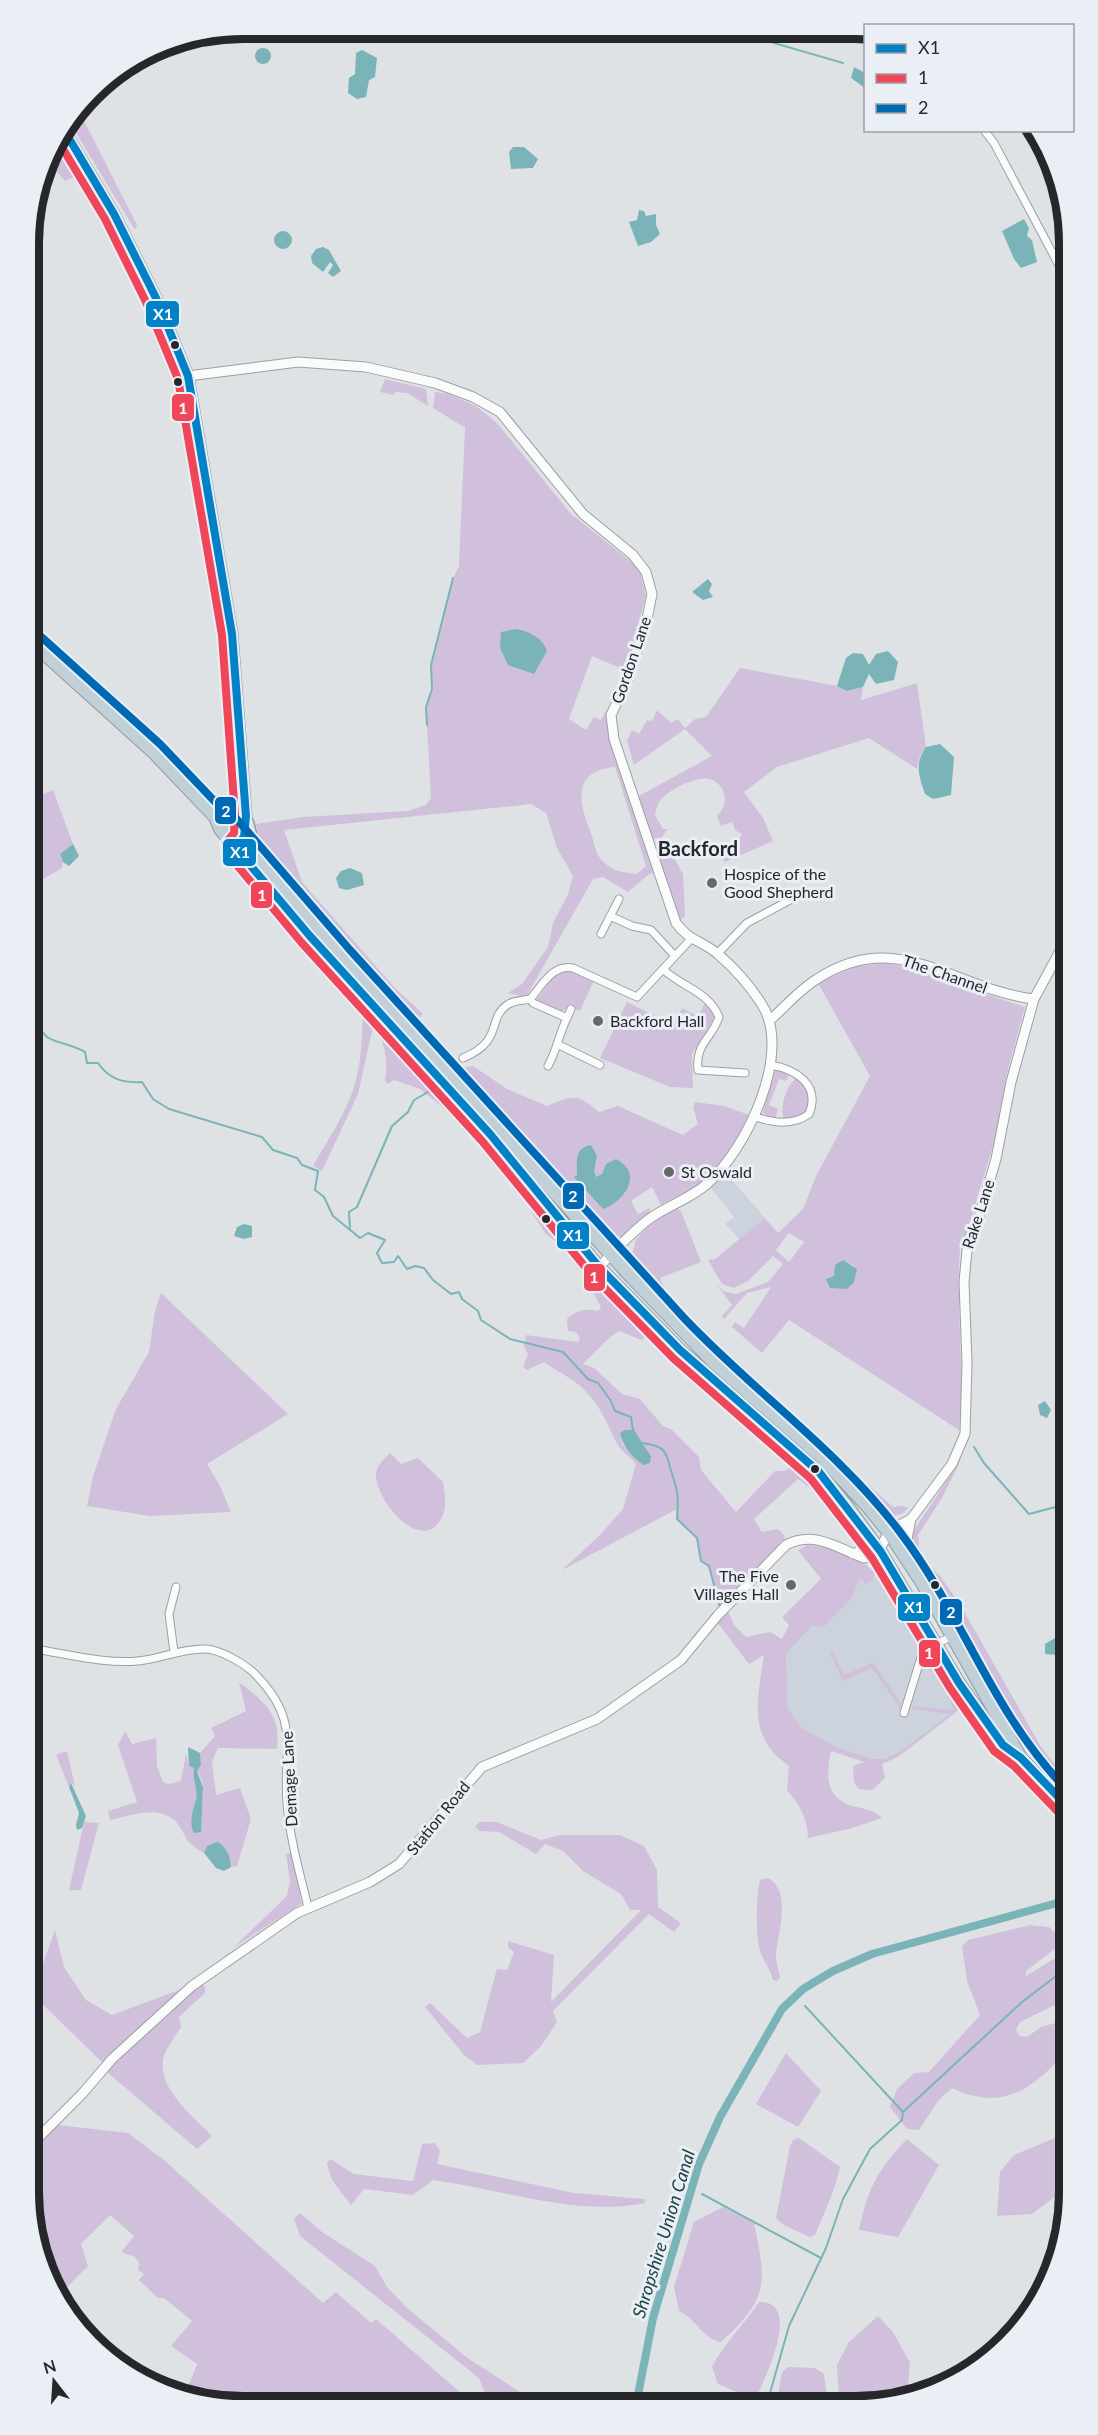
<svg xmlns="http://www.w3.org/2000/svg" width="1098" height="2435" font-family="Lato,sans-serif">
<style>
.built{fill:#cdd3dc}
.green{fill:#d0c0db;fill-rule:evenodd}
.water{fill:#7ab4b8}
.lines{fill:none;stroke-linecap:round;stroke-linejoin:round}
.stream{stroke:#7ab4b8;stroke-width:2}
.canal{stroke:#7ab4b8;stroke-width:8}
.street-casing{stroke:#9d9fa1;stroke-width:9}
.secondary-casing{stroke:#9d9fa1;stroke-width:11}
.primary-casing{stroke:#8b9ca2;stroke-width:13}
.highway-casing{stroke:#8b9ca2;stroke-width:14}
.street{stroke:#fafbfb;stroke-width:7}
.secondary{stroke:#fafbfb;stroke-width:9}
.primary{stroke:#d8e1e5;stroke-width:10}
.highway{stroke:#c1d0d6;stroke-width:12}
.bus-1-casing{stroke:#eaeff6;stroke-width:12}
.bus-2-casing{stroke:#eaeff6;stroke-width:12}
.bus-3-casing{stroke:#eaeff6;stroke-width:12}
.bus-1{stroke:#0281c7;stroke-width:8}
.bus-2{stroke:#ef4659;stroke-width:8}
.bus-3{stroke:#0069b4;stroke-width:8}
.bus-dot{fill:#26272a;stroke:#eaeff6;stroke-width:2}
.poi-dot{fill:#67686b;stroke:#eaeff6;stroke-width:2}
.labels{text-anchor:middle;stroke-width:6;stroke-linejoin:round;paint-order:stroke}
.street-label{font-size:16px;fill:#26272a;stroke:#eaeff6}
.poi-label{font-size:16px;fill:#26272a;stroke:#eaeff6;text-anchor:start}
.water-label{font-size:18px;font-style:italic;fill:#1c4344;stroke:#eaeff6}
.quarter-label{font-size:20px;font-weight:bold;fill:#26272a;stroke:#eaeff6}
.rim{fill:none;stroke:#26272a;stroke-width:8}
.line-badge{stroke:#eaeff6;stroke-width:2}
.badge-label{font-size:16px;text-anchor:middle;font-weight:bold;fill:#fff}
</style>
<rect width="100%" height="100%" fill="#dfe2e5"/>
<path class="built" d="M725,1172L765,1218L740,1240L725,1224L734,1217L711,1188Z
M879,1572L964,1703L954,1714L894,1757L879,1762L822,1741L803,1729L788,1708L786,1654L812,1626L824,1627L852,1598L860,1577L874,1579Z"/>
<path class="green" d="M79,111L137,225L135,230L70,123Z
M58,138L98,200L100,207L93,202L74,177L65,181L47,161L51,148Z
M385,379L426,389L428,406L407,393L395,392L393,395L380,392Z
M435,392L448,394L476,406L497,423L571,514L639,568L646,596L625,670L592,656L569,719L586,730L594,717L601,720L607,709L656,873L649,874L628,892L603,877L593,879L526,997L508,993L522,984L548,947L553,923L568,894L573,876L557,848L546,813L531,804L284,830L302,882L395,988L423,1014L413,1023L263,857L256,824L303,817L408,811L426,805L431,798L426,707L432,689L431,665L453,578L459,566L465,427C452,421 444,414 433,408ZM615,767L646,866L637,874C623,873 609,870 600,858C596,853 594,843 592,836C580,806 569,771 615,767Z
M740,668L837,686L847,691L863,687L861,700L917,683L926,747L920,756L917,769L869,738L777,767L744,792L763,818L773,841L725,862L721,857C726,848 738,843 742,834L735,830L732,822L721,826L717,816C730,805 726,783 709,779C696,776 666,791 659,802C657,806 656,811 655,815L663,829H668L661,838L650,839L637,797L712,756L685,729L634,765L627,741L632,730L639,734L647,720L652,721L657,710L671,723L678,719L685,728L695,719L706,717Z
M53,790L73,844L60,854L63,862L62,868L31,886V799Z
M669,841L671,852L683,874L685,916L680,920L678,919L657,859L658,854Z
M311,944L483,1138L525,1190L546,1223L606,1285L649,1334L641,1340L620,1331L610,1337L583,1364L594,1368L622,1394L640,1399L663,1426L672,1430L699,1457L701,1470L736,1512L775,1471H785L793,1465L759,1439L766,1431L816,1477L824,1490L819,1495L798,1479L754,1519L762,1532L778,1529L784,1535L785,1542L720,1608L709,1567L701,1561L697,1538L677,1519V1509L562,1570L600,1535L623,1509L636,1464C631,1458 621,1451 617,1444C609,1428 602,1409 589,1395C577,1380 559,1373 544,1362L527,1370L523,1367L528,1354L524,1347L526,1335L578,1342L580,1338L576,1332L568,1331L567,1319C577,1310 585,1308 598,1311L601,1307L584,1276L562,1247L545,1233L518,1190L459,1120L420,1089L394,1080L387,1084L385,1080C388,1063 386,1040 373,1027L358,1094L322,1171L313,1166C327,1141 345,1115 354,1087C362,1063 362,1033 363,1008L307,945ZM620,1433L641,1443L651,1456L637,1461L622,1443Z
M890,962L1025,1007L1007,1073L997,1132L967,1232L961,1238C954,1302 966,1366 959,1430L789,1320L762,1353L732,1327L735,1322L744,1328L771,1287L747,1293L724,1319L722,1316L732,1305L715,1282L723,1291L736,1294L768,1282L783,1264L773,1256L748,1281L734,1288L722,1284L708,1260L715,1259L765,1218L778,1233L803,1209L816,1176L870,1076L818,983L855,967ZM789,1233L804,1242L789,1262L776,1250ZM846,1263L853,1265L857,1273L854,1278L831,1279Z
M570,971L593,982L580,1011L569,1006L562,1012L536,1000L556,975Z
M627,1002L673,1025L682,1008L698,1016L705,1003L715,1017L692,1054L693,1088L670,1087L600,1058Z
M473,1066L507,1089L547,1106C573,1095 577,1093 599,1112L618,1106L683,1135L698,1124L693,1107L695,1102L724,1106L752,1116L725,1157L701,1185L661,1205L652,1187L631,1201L638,1214L649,1208L650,1212L623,1237H618L496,1118L459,1074L463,1068Z
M778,1069L789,1076L786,1081L779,1079L769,1105L778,1109L775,1120L763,1113L773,1071Z
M796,1078H799L810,1094L808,1111L794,1118H783C780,1107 786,1086 796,1078Z
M677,1208L681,1211L701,1262L660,1278L664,1287L663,1292L678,1308V1318L657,1297L653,1288L635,1269L631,1259L636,1239L649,1226Z
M161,1293L288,1414L207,1464L220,1486L231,1512L150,1516L87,1506L93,1476L116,1409L149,1352L155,1311Z
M792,1416L893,1507L904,1506L908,1508L902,1514L890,1516Z
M390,1453L401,1464L418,1458L443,1482C444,1493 448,1508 441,1519C421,1554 377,1502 376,1476C375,1467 384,1459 390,1453Z
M962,1458L942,1498L918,1535L920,1556L940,1576L961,1606L1041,1747L1068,1781V1792L1030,1751L987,1679L959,1633L942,1591L914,1553L910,1543L912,1533Z
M807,1545C826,1546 865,1557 875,1574L874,1579L866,1584L860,1578L852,1598L824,1627L812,1626L786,1654L788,1708L803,1729L835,1746L871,1759H884L901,1751L950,1714L912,1709L913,1706L953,1710L947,1692L955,1689L964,1706L898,1757L882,1764L885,1778L872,1790L859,1789L854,1782L853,1766L864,1762L831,1751C827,1771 824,1794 847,1804C860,1809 872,1808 882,1818L849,1829L808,1838C807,1817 800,1806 787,1790L789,1766C746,1736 758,1700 764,1655L749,1664L717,1622L728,1611L734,1625L746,1637L770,1632L782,1639L789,1625L782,1617L821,1579L798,1550Z
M833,1652L844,1675L873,1663L901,1703L900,1708L872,1668L843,1681L830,1653Z
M239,1682C265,1703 281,1713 277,1749L218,1748L212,1761L216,1795L240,1788L251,1819L237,1866L231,1867V1860L208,1845L204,1853C181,1839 190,1840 177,1823C161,1804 130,1816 110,1820L108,1811L137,1802L118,1745L125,1731L132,1744L156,1738L157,1766L163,1782L169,1784L181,1781L186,1753L189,1766L194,1768C192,1778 198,1790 196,1799C193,1810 187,1822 195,1833C199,1814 210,1788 197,1771L201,1765L200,1753L215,1736L211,1728L246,1711Z
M67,1751L75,1786L71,1783L69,1787L56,1755Z
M84,1822L99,1823L81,1890H69Z
M479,1822H497L541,1840L560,1835H620L644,1846L657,1870L658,1907L681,1923L674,1932L649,1914L553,2011L557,2022L541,2046L523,2063L477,2065L464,2055L425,2007L430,2003L467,2038L480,2032L496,1972L497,1969L507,1970L514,1952L508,1947V1941L554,1955L551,2002L641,1910H630L621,1894L583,1871L563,1851L545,1844L536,1854L499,1832L480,1831L475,1827Z
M292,1852L302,1903L233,1948L287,1896L290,1881L286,1854Z
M768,1878C792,1890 778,1934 776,1954C776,1962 779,1971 780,1978L777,1981L773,1980C770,1969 765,1963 761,1953C755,1941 756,1894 760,1880Z
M1030,1925L1049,1927L1059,1937L1056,1948L1026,1971V1976L1068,1950V1994L1055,2005L1020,2022L1016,2030L1020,2036L1027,2037L1041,2027L1062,2021L1068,2025V2050C1034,2087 1005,2113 952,2088L938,2101L919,2130L907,2129L890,2107L897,2089L914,2073L929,2072L980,2015L967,1981L962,1946L968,1940Z
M55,1930L64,1967L86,2000L112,2015L187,1987L103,2063L35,1997V1965L41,1969Z
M202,1985L205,1986V1993L179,2017L181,2027C176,2036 164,2050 163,2060C158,2089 194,2117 212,2136L197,2149L106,2071L178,2003Z
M786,2053L821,2091L798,2127L756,2104Z
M58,2125L128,2133L165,2161L323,2303L336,2292L371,2323L376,2319L470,2401L202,2402L185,2394L197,2364L171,2346L192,2321L164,2298H158L139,2280L144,2274L138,2270L139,2263L135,2257L121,2252L134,2236L110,2215L81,2244L88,2266L58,2296L55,2293L36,2248V2147Z
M1069,2132V2186L1032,2214L997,2216L1000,2172L1014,2155Z
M799,2138L840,2167C835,2191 824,2213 815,2235L809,2237L782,2224L776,2218L790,2146L793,2140Z
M907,2139L939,2165L898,2237L859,2230C868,2188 878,2169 907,2139Z
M435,2143L440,2151L437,2164L574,2193L644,2199L645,2203C575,2217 502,2189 433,2180L413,2195L364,2189L351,2205L332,2180L327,2164L330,2159L354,2174L413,2181L422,2144Z
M723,2207L754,2223C767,2284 769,2298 721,2342C704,2340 695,2318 679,2311L674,2287L694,2222Z
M300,2213L322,2232L375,2266L387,2287L407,2308L469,2359L534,2401H488L479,2378L300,2236L294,2219Z
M759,2302C802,2300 767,2376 757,2395L741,2394L718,2384L712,2367C724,2343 744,2325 759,2302Z
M878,2316L893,2332L910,2363L907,2399H839L837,2365L849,2342Z
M788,2367L815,2368L824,2374L827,2399L777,2400L782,2372Z"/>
<path class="water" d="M255 56a8 8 0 1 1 16 0a8 8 0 1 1-16 0Z
M362,50L377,58L375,77L369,80L366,97L357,99L348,93L349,78L355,74L356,53Z
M854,67L865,73V88L851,78Z
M513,147H524L538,159L533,168L511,169L509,152Z
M639,210L644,211L646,216L656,214V225L660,234L651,242L638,246L629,222L637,220Z
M1024,219L1029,228L1027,236L1032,240L1037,262L1021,268L1014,259L1002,231Z
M274 240a9 9 0 1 1 18 0a9 9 0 1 1-18 0Z
M323,247L329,250L341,271L333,277L328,273L333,265L330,262L323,272L312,263L311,256L316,249Z
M708,579L712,584L709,591L713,597L703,600L692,592Z
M516,629C529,631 543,638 547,651L534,674L508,665L500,648L501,632Z
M888,651L898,662L894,680L876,684L869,674L863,687L847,691L837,686L846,658L853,653L863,654L869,665L876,654Z
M940,744L954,757L951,795L933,799L925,794C919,776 914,764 926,747Z
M73,844L79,856L69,866L63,862L60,854Z
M350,868L362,873L364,885L347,890L339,888L336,878L341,871Z
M591,1145L597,1156L594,1171L596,1177L602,1174L606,1164L616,1159C645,1174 623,1202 603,1209L574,1177L577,1175C577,1162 574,1148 591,1145Z
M244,1224L252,1226V1237L244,1239L234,1236L237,1227Z
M843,1260L857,1269L854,1282L847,1289L830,1288L826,1279L834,1276L835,1265Z
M1045,1401L1051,1410L1047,1418L1040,1415L1038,1405Z
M625,1430H633L651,1456L650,1463L644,1465C633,1459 622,1445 620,1433Z
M1055,1638L1066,1644L1067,1649L1058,1655L1045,1654V1644Z
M188,1747L200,1753L201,1765L197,1771L203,1787L201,1832L194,1833C188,1822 193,1810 196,1799C198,1790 192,1778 194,1768L189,1766Z
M71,1783L86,1816L82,1828L77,1830L76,1825L79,1813L69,1787Z
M218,1842C226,1847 231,1857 231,1867L224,1871L216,1868L204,1853L207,1846Z"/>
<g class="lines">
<path class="stream" d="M634,32L644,31
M736,32L843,63
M427,725L426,707L432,689L431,665L453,578
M32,1024C40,1026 41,1032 47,1037C53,1042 74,1045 85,1052L87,1063H98C109,1079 122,1083 142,1082L153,1099L169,1109L262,1137L273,1150L297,1158L302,1165L318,1171L315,1190L324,1197L333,1216L360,1238L368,1233L385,1240L377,1253L382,1263L394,1262L398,1256L407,1269L415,1266L424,1268L433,1280L451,1294L459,1292L462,1299L478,1311L481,1320L510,1339L563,1352L588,1379L598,1383L611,1401L615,1411L631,1417L633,1430L641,1443C670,1446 665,1454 673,1477C679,1495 678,1499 677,1519L697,1538L701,1561L709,1566L720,1608
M350,1230L349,1212L357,1207L392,1126L408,1112L414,1100L430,1091
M974,1447L984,1463L1029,1514L1067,1504
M805,2006L903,2112
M702,2194L821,2258
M768,2400L789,2326L826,2248L843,2199L870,2149L902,2120L903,2112L1022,2002L1068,1967"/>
<path class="canal" d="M637,2400L653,2318L699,2164L720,2117L782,2009L803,1989L833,1971L872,1954L1068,1900"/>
<defs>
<path id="street" d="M984,130L994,143L1062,271
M610,916L632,926L651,930L675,956
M601,934L619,899
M718,953L747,923L790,900
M664,970C682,987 708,991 719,1017C712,1039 695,1043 698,1070L745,1073
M530,999L533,1003L567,1018C559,1034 557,1050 548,1066
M567,1018L571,1009
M559,1045L600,1065
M463,1058C504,1041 487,1019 507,1005C514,1000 522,1001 530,999C542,986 552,964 573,968L637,997L691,939
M756,1117C773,1123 793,1126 809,1114C821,1085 796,1069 770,1065
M34,1649C68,1654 104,1664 138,1661C161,1659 182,1648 206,1649C221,1650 243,1663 254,1673C305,1724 280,1752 288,1813C291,1845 301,1877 308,1907
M174,1652L169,1614L176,1587
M904,1713L922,1654L925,1649L951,1637"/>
<path id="secondary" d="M188,376L298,362L366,367L435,383L473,397L500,412L583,514L633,555L646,572L652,594L646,624L626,683L611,715L614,739L676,923C689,941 703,941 719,955C734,968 750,986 761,1003C794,1052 746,1150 707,1184C691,1198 670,1205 652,1217C633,1230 616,1250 599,1267
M769,1021C784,1008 799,990 817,979C899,926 952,989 1034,999
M853,1554L863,1550L871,1537
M904,1554L911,1519L952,1464L965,1434L967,1363L964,1282L968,1240L977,1224L996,1159L1011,1082L1034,999L1065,942
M36,2140L82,2094L112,2059L192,1986L297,1913L370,1882L399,1864L482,1767L597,1719L681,1660L718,1615L786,1545C815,1530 837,1548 864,1558C883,1556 879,1544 890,1532C895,1527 904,1523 911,1519"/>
<path id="primary" d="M64,130L114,214L156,298L188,376L232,634L246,816L244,837L237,846
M214,816L235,810L245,803
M248,822L258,862"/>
<path id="highway" d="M30,641L153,752L214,816L227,824L340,956L630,1276L714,1363L821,1457L867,1506L889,1533L922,1583L1021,1758
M215,817L220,829L309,935L490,1134L599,1267L680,1350L819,1472L849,1508L881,1552L959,1683L1003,1745L1021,1758L1068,1807"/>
</defs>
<use href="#street" class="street-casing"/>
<use href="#secondary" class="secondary-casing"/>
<use href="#primary" class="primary-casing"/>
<use href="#highway" class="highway-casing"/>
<use href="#street" class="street"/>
<use href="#secondary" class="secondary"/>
<use href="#primary" class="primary"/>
<use href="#highway" class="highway"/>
<defs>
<path id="bus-1" d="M64,130L114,214L156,298L188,376L232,634L246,816L244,837L235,847L309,935L490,1134L599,1267L680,1350L819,1472L881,1552L959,1683L1003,1745L1021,1758L1068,1807"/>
<path id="bus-2" d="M57,139L105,219L146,302L178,379L222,635L235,816L234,833L225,844L226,852L301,942L482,1141L591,1274L673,1358L811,1479L872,1558L950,1688L994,1751L1014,1766L1060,1814"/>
<path id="bus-3" d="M37,633L160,744L221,808L234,816L350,950L684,1318C754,1392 839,1451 900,1532C964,1616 991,1712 1068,1791"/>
</defs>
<use href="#bus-1" class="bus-1-casing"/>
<use href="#bus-2" class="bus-2-casing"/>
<use href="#bus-3" class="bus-3-casing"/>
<use href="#bus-1" class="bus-1"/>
<use href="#bus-2" class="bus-2"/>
<use href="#bus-3" class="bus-3"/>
</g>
<g class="bus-dot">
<circle cx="175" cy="345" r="5"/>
<circle cx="178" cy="382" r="5"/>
<circle cx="546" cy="1219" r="5"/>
<circle cx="815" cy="1469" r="5"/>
<circle cx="935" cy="1585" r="5"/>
</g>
<g class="poi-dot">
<circle cx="712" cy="883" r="6"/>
<circle cx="598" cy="1021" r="6"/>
<circle cx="669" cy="1172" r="6"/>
<circle cx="791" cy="1585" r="6"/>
</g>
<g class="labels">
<g class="street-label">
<text transform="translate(631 660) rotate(-71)" y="6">Gordon Lane</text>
<text transform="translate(945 974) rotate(19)" y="6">The Channel</text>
<text transform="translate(978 1214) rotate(-72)" y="6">Rake Lane</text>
<text transform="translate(289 1779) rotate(-93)" y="6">Demage Lane</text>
<text transform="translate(438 1818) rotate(-51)" y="6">Station Road</text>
</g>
<g class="poi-label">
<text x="724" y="880">Hospice of the<tspan x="724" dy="18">Good Shepherd</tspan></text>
<text x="610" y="1027">Backford Hall</text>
<text x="681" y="1178">St Oswald</text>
<text x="779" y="1582" text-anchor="end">The Five<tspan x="779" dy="18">Villages Hall</tspan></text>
</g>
<g class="water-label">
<text transform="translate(664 2234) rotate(-73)" y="6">Shropshire Union Canal</text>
</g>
<g class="quarter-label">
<text x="698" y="856">Backford</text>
</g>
</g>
<path d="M0 0H1098V2435H0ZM243 39H855A204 204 0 0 1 1059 243V2192A204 204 0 0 1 855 2396H243A204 204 0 0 1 39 2192V243A204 204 0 0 1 243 39Z" fill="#eaeff6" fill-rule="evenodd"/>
<path class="rim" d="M243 39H855A204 204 0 0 1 1059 243V2192A204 204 0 0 1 855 2396H243A204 204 0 0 1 39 2192V243A204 204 0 0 1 243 39Z"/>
<g class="line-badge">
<rect x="145" y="300" width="35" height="28" rx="6" fill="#0281c7"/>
<rect x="171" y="393" width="24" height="29" rx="6" fill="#ef4659"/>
<rect x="214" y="796" width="23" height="29" rx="6" fill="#0069b4"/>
<rect x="222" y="838" width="35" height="29" rx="6" fill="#0281c7"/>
<rect x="250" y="881" width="23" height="28" rx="6" fill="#ef4659"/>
<rect x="562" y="1182" width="23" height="28" rx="6" fill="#0069b4"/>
<rect x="556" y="1221" width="34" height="29" rx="6" fill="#0281c7"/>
<rect x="583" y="1263" width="23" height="29" rx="6" fill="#ef4659"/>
<rect x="897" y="1593" width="34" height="29" rx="6" fill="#0281c7"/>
<rect x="939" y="1598" width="24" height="28" rx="6" fill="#0069b4"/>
<rect x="918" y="1639" width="23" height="29" rx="6" fill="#ef4659"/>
</g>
<g class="badge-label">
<text x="163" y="320">X1</text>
<text x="183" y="414">1</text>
<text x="226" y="817">2</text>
<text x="240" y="858">X1</text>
<text x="262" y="901">1</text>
<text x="573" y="1202">2</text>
<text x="573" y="1241">X1</text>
<text x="594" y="1283">1</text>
<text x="914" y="1613">X1</text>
<text x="951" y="1618">2</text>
<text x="929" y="1659">1</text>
</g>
<rect x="864" y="24" width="210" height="108" fill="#eaeff6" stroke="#9c9fa4" stroke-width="1.5"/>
<rect x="876" y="44" width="30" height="9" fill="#0281c7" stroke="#9c9fa4" stroke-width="1.5"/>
<text x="918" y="54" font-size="18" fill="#26272a">X1</text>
<rect x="876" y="74" width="30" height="9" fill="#ef4659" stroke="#9c9fa4" stroke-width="1.5"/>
<text x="918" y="84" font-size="18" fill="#26272a">1</text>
<rect x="876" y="104" width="30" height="9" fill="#0069b4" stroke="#9c9fa4" stroke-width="1.5"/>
<text x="918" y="114" font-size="18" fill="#26272a">2</text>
<g transform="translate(54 2381) rotate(343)" stroke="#eaeff6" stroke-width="4.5" paint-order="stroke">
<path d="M0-4.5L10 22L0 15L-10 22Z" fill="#26272a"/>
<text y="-9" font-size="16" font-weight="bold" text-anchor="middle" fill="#26272a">N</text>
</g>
</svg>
